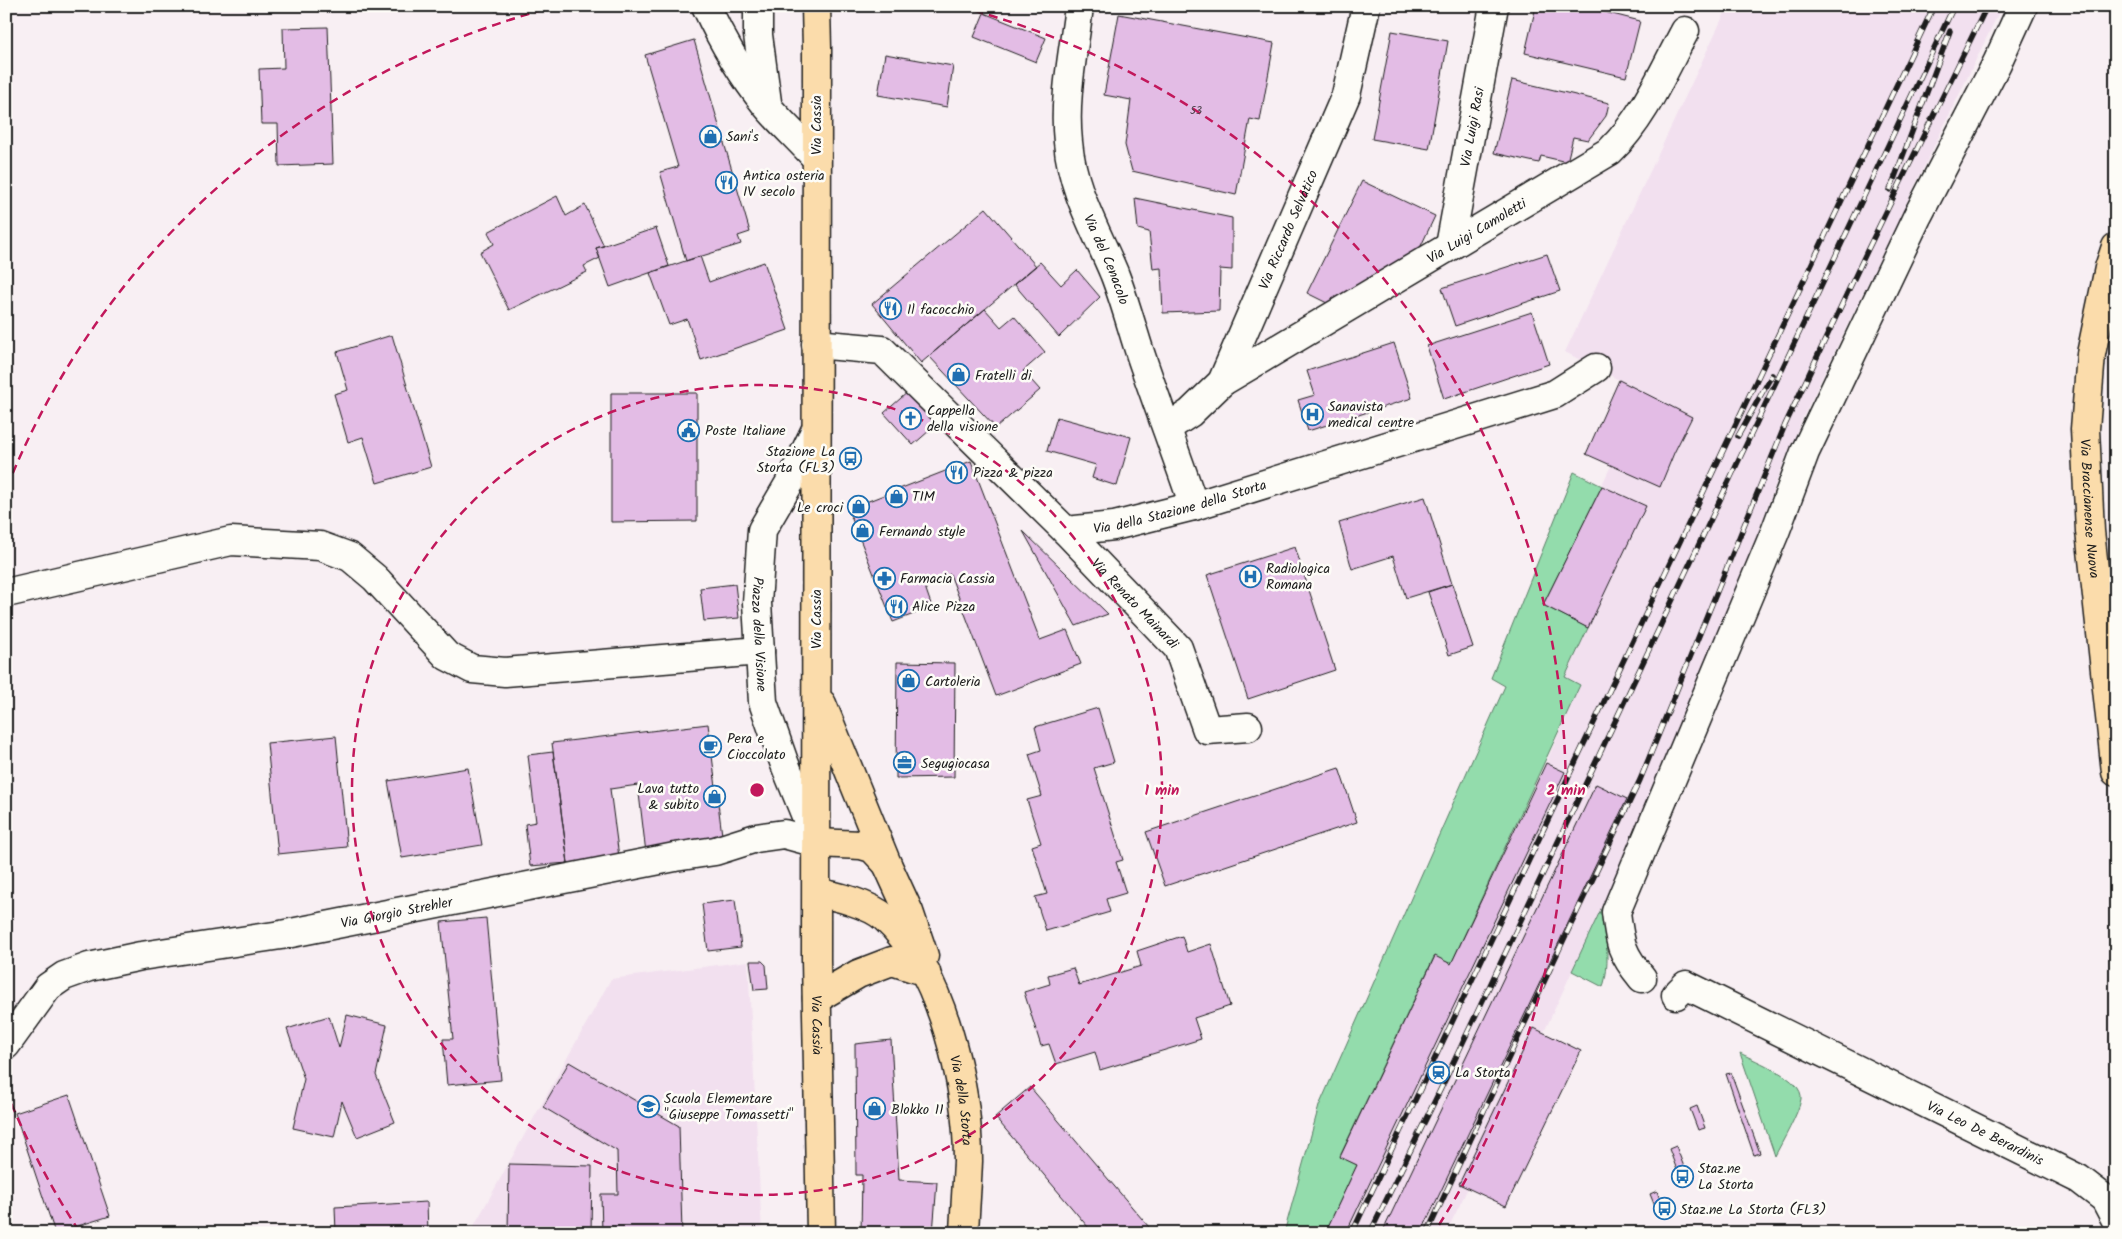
<svg xmlns="http://www.w3.org/2000/svg" width="2122" height="1239" font-family="Kalam,sans-serif">
<style>
.built{fill:#f2e0ef}
.green{fill:#93dcac;stroke:#587c64}
.building{fill:#e3bce5;stroke:#1c1c1c}
.lines{fill:none;stroke-linecap:round;stroke-linejoin:round}
.minor-casing{stroke:#1c1c1c;stroke-width:31}
.major-casing{stroke:#1c1c1c;stroke-width:31}
.minor{stroke:#fdfcf7;stroke-width:28}
.major{stroke:#fbdcab;stroke-width:28}
.rail-casing{stroke:#1c1c1c;stroke-width:5.5}
.rail{stroke:#fdfcf7;stroke-width:4;stroke-dasharray:11;stroke-linecap:butt}
.ring{fill:none;stroke:#c2185b;stroke-width:2.5;stroke-dasharray:9 6}
.labels{text-anchor:middle;stroke-width:5;stroke-linejoin:round;paint-order:stroke}
.number-label{font-size:11px;fill:#4e444e}
.street-label{font-size:14px;fill:#1c1c1c;stroke:#fdfcf7}
.poi-label{font-size:14px;fill:#1c1c1c;stroke:#fdfcf7;text-anchor:start}
.centre{fill:#c2185b;stroke:#fdfcf7;stroke-width:2.5}
.ring-label{font-size:15px;text-anchor:middle;font-weight:bold;fill:#c2185b;stroke:#fdfcf7;stroke-width:5;stroke-linejoin:round;paint-order:stroke}
</style>
<rect width="100%" height="100%" fill="#f8eff3"/>
<filter id="ink" filterUnits="userSpaceOnUse"><feTurbulence type="fractalNoise" baseFrequency=".02" numOctaves="2"/><feDisplacementMap in="SourceGraphic" scale="10" xChannelSelector="R" yChannelSelector="G"/><feConvolveMatrix kernelMatrix="1 2 1 2 8 2 1 2 1" color-interpolation-filters="sRGB"/></filter>
<g filter="url(#ink)">
<path class="built" d="M1728,6H2002L1803,417L1780,472L1730,610L1649,805L1544,1032L1581,1051L1506,1206L1468,1188L1446,1233H1325L1357,1165L1340,1157L1435,956L1451,964L1546,763L1580,685L1565,678L1543,605L1611,466L1586,454L1619,380L1565,352Z
M748,961L762,1233H470L611,979Z"/>
<path class="green" d="M1574,472L1602,486L1543,605L1588,628L1565,677L1580,685L1451,964L1434,957L1340,1156L1357,1165L1325,1233H1284L1319,1106L1505,686L1491,678Z
M1610,890C1607,900 1605,911 1605,921C1606,944 1610,965 1603,987L1572,971Z
M1740,1053C1755,1061 1804,1079 1801,1099C1799,1113 1782,1142 1775,1156Z"/>
<path class="building" d="M494,6H523L495,11Z
M1536,6H1581L1640,21L1626,77L1525,53Z
M984,13L1046,38L1036,62L974,37Z
M1119,14L1274,43L1260,121L1250,119L1236,195L1132,171L1125,145L1131,100L1104,95Z
M328,27L333,164L279,166L278,124H261L259,69L284,68L283,28Z
M1392,31L1448,41L1429,149L1372,139Z
M694,40L750,232L738,236L741,244L686,261L660,172L678,167L645,55Z
M885,54L953,66L947,107L878,95Z
M1512,80L1609,103L1606,116L1588,140L1573,137L1567,162L1541,156L1539,163L1494,153Z
M1362,181L1435,216L1420,248L1331,305L1307,293Z
M557,196L566,216L585,205L604,246L596,248L600,258L584,266L587,272L509,310L480,252L494,244L488,232Z
M1135,198L1232,218V270L1220,269L1219,311L1163,313L1161,268L1153,269L1149,232L1138,229Z
M986,208L1036,266L921,363L872,304Z
M656,228L669,266L610,287L596,248Z
M1547,254L1560,291L1455,326L1442,288Z
M700,256L709,282L764,262L788,330L701,360L687,319L669,325L650,273Z
M1040,262L1061,285L1077,270L1100,297L1059,337L1014,284Z
M985,309L1001,327L1014,316L1045,352L1023,371L1040,390L996,428L929,356Z
M1532,312L1549,364L1444,399L1427,346Z
M392,335L431,467L377,483L363,437L348,442L334,394L348,390L337,352Z
M1394,343L1412,398L1308,431L1298,400L1315,395L1307,371Z
M1619,380L1692,417L1674,453L1660,487L1586,454Z
M909,391L938,423L913,445L884,413Z
M611,393H697V521L611,522Z
M1057,417L1131,437L1117,486L1092,478L1096,465L1047,451Z
M971,461L1040,640L1067,630L1081,664L996,696L950,574L924,584L932,607L893,622L848,509Z
M1602,486L1646,506L1588,628L1543,605Z
M1425,497L1452,584L1406,598L1393,556L1352,569L1339,523Z
M1023,531L1108,614L1076,626Z
M1295,547L1335,670L1248,699L1207,575Z
M735,584L739,618L704,621L700,588Z
M1452,584L1473,647L1449,655L1428,592Z
M897,662L955,663L954,777L896,778Z
M1098,708L1114,762L1094,768L1123,860L1116,862L1126,893L1106,899L1110,912L1046,931L1035,897L1047,894L1032,846L1041,843L1027,800L1042,796L1029,754L1041,750L1035,727Z
M708,724L723,843L646,853L638,785L610,789L619,857L568,863L552,743Z
M336,736L347,847L278,854L267,743Z
M553,752L568,863L530,866L525,824L536,822L528,755Z
M1546,763L1565,772L1346,1233H1325L1357,1165L1340,1157L1435,956L1451,964Z
M468,768L482,845L402,858L388,781Z
M1339,768L1357,822L1165,886L1146,832Z
M1596,784L1627,799L1421,1233H1382Z
M735,900L741,947L708,951L702,904Z
M486,918L501,1080L447,1085L443,1039H453L441,922Z
M1182,936L1187,952L1211,944L1230,1006L1194,1018L1201,1039L1100,1070L1095,1052L1056,1064L1049,1044L1041,1046L1024,992L1050,984L1048,975L1073,968L1079,985L1141,966L1137,951Z
M750,961H762L766,965L768,989L754,990Z
M347,1015L387,1025L376,1075L395,1122L357,1137L342,1101L334,1137L293,1128L304,1079L287,1029L329,1016L339,1048Z
M1534,1028L1581,1051L1506,1206L1459,1184Z
M891,1040L899,1180L937,1182L933,1233H861L862,1175H856L855,1044Z
M569,1062L679,1126L682,1233H602L601,1194H618L617,1151L543,1107Z
M1731,1073L1760,1153L1754,1155L1726,1074Z
M1030,1087L1154,1233H1093L995,1117Z
M69,1095L110,1216L55,1233L15,1113Z
M1697,1106L1705,1128L1698,1130L1690,1109Z
M1676,1146L1684,1167L1677,1170L1669,1149Z
M509,1164L592,1166L591,1233H508Z
M1657,1191L1664,1212L1658,1214L1650,1194Z
M427,1202L428,1233H336L335,1207Z"/>
<g class="lines">
<defs>
<g id="minor">
<path d="M706,6C722,41 742,75 766,105C781,123 800,140 816,158"/>
<path d="M758,6V35L767,102"/>
<path id="s1" d="M1079,6C1074,51 1063,97 1068,142C1072,190 1096,230 1114,273C1125,301 1132,329 1141,356C1158,406 1177,456 1194,506"/>
<path id="s2" d="M1450,246L1494,6"/>
<path id="s3" d="M816,344L882,350L1066,531L1114,526L1194,506L1555,394L1596,368"/>
<path id="s4" d="M1222,382L1610,151C1644,118 1663,72 1685,31"/>
<path id="s5" d="M1167,428L1190,413L1222,382L1346,95L1366,6"/>
<path id="s6" d="M816,429L793,477L762,530L757,603L763,702L784,762L816,841"/>
<path id="s7" d="M1066,531L1178,648L1207,730L1248,727"/>
<path d="M6,593L231,541L320,546L350,557L375,578L447,656L472,669L505,672L760,651"/>
<path d="M1642,978C1621,953 1620,944 1616,912L1775,532L1805,452L1917,217L1997,63L2023,6"/>
<path id="s8" d="M1676,995L1686,985L2079,1179L2105,1199L2116,1220"/>
<path id="s9" d="M6,1045L48,987L64,976L89,967L141,956L281,935L675,857L715,851L756,838L784,834L817,843"/>
</g>
<g id="major">
<path id="s10" d="M816,6L817,49L816,959L821,1233"/>
<path id="s11" d="M2116,247L2109,268L2091,354L2085,429L2090,531L2116,772"/>
<path d="M822,704L887,864L909,912L924,956"/>
<path d="M817,843L861,845L872,848L887,864"/>
<path id="s12" d="M817,893C835,895 871,905 885,918C942,970 968,1085 968,1161C967,1185 965,1209 964,1233"/>
<path d="M817,998L858,974L892,961L926,972"/>
</g>
</defs>
<use href="#minor" class="minor-casing"/>
<use href="#major" class="major-casing"/>
<use href="#minor" class="minor"/>
<use href="#major" class="major"/>
<defs>
<path id="rail" d="M1890,190L1950,31
M1738,436L1772,375
M1352,1233L1934,6
M1370,1233L1447,1076L1954,6
M1427,1233L1564,939L1640,780L1785,425L1867,251L1987,6"/>
</defs>
<use href="#rail" class="rail-casing"/>
<use href="#rail" class="rail"/>
</g>
</g>
<g class="ring">
<circle cx="757" cy="790" r="405"/>
<path d="M79 1231A809 809 0 0 1 7 1093M7 487A809 809 0 0 1 554 7M960 7A809 809 0 0 1 1435 1231"/>
</g>
<defs>
<symbol id="shop-ring" viewBox="-11 -11 22 22"><circle r="9.5" fill="#fdfcf7" stroke="#1f6fb2" stroke-width="1.5"/><path d="M-5-2.5h2.3a2.7 3.5 0 0 1 5.4 0H5L5.5 6h-11ZM-1.5-2.5h3a1.5 2.3 0 0 0-3 0Z" fill="#1f6fb2"/></symbol>
<symbol id="restaurant-ring" viewBox="-11 -11 22 22"><circle r="9.5" fill="#fdfcf7" stroke="#1f6fb2" stroke-width="1.5"/><path d="M-5-6h1v4h1v-4h1v4h1v-4h1v5L-1.5 .5V6h-2V.5L-5-1ZM5-6V6H3V1.5H1.5Q1.5-4 5-6Z" fill="#1f6fb2"/></symbol>
<symbol id="hospital-ring" viewBox="-11 -11 22 22"><circle r="9.5" fill="#fdfcf7" stroke="#1f6fb2" stroke-width="1.5"/><path d="M-5-5h3v3.5h4V-5h3V5h-3V1.5h-4V5h-3Z" fill="#1f6fb2"/></symbol>
<symbol id="church-ring" viewBox="-11 -11 22 22"><circle r="9.5" fill="#fdfcf7" stroke="#1f6fb2" stroke-width="1.5"/><path d="M-1.2-6h2.4v3.5h3.3v2.4h-3.3V6h-2.4V-.1h-3.3v-2.4h3.3Z" fill="#1f6fb2"/></symbol>
<symbol id="civic-ring" viewBox="-11 -11 22 22"><circle r="9.5" fill="#fdfcf7" stroke="#1f6fb2" stroke-width="1.5"/><path d="M-.6-6.5H3V-4.5H.6V-3L4-1V1h2V6H-6V1h2V-1L-.6-3ZM-1.2 2.5V6h2.4V2.5Z" fill="#1f6fb2"/></symbol>
<symbol id="bus-ring" viewBox="-11 -11 22 22"><circle r="9.5" fill="#fdfcf7" stroke="#1f6fb2" stroke-width="1.5"/><path d="M-5-6H5V4H4V6H2V4H-2V6H-4V4H-5ZM-3.5-4V0h7V-4ZM-3.5 1.2v1.5H-2V1.2ZM2 1.2v1.5H3.5V1.2Z" fill="#1f6fb2"/></symbol>
<symbol id="pharmacy-ring" viewBox="-11 -11 22 22"><circle r="9.5" fill="#fdfcf7" stroke="#1f6fb2" stroke-width="1.5"/><path d="M-2-6h4v4h4v4h-4v4h-4v-4h-4v-4h4Z" fill="#1f6fb2"/></symbol>
<symbol id="cafe-ring" viewBox="-11 -11 22 22"><circle r="9.5" fill="#fdfcf7" stroke="#1f6fb2" stroke-width="1.5"/><path d="M-5.5-4.5H6V0H3Q3 3.5 0 3.5H-2.5Q-5.5 3.5-5.5 0ZM3-3.2v2h1.7v-2ZM-6 4.5H4V6H-6Z" fill="#1f6fb2"/></symbol>
<symbol id="office-ring" viewBox="-11 -11 22 22"><circle r="9.5" fill="#fdfcf7" stroke="#1f6fb2" stroke-width="1.5"/><path d="M-6-3h4V-5.5h4V-3h4V5H-6ZM-1-4.5V-3h2v-1.5ZM-6 0V1H6V0Z" fill="#1f6fb2"/></symbol>
<symbol id="station-ring" viewBox="-11 -11 22 22"><circle r="9.5" fill="#fdfcf7" stroke="#1f6fb2" stroke-width="1.5"/><path d="M-3-6H3Q5-6 5-4V2Q5 4 3 4L4.5 6H3L1.5 4h-3L-3 6H-4.5L-3 4Q-5 4-5 2V-4Q-5-6-3-6ZM-3.5-4v3h7v-3ZM-3.5 1v1.5H-2V1ZM2 1v1.5H3.5V1Z" fill="#1f6fb2"/></symbol>
<symbol id="school-ring" viewBox="-11 -11 22 22"><circle r="9.5" fill="#fdfcf7" stroke="#1f6fb2" stroke-width="1.5"/><path d="M0-5L7-2L0 1L-7-2ZM-4 1L0 2.5L4 1V4Q0 6-4 4Z" fill="#1f6fb2"/></symbol>
</defs>
<g fill-rule="evenodd">
<use href="#shop-ring" x="698" y="124" width="25" height="25"/>
<use href="#restaurant-ring" x="714" y="170" width="25" height="25"/>
<use href="#restaurant-ring" x="878" y="296" width="25" height="25"/>
<use href="#shop-ring" x="946" y="362" width="25" height="25"/>
<use href="#hospital-ring" x="1300" y="402" width="25" height="25"/>
<use href="#church-ring" x="898" y="406" width="25" height="25"/>
<use href="#civic-ring" x="676" y="418" width="25" height="25"/>
<use href="#bus-ring" x="838" y="446" width="25" height="25"/>
<use href="#restaurant-ring" x="944" y="460" width="25" height="25"/>
<use href="#shop-ring" x="884" y="484" width="25" height="25"/>
<use href="#shop-ring" x="846" y="494" width="25" height="25"/>
<use href="#shop-ring" x="850" y="518" width="25" height="25"/>
<use href="#hospital-ring" x="1238" y="564" width="25" height="25"/>
<use href="#pharmacy-ring" x="872" y="566" width="25" height="25"/>
<use href="#restaurant-ring" x="884" y="594" width="25" height="25"/>
<use href="#shop-ring" x="896" y="668" width="25" height="25"/>
<use href="#cafe-ring" x="698" y="734" width="25" height="25"/>
<use href="#office-ring" x="892" y="750" width="25" height="25"/>
<use href="#shop-ring" x="702" y="784" width="25" height="25"/>
<use href="#station-ring" x="1426" y="1060" width="25" height="25"/>
<use href="#school-ring" x="636" y="1094" width="25" height="25"/>
<use href="#shop-ring" x="862" y="1096" width="25" height="25"/>
<use href="#bus-ring" x="1670" y="1164" width="25" height="25"/>
<use href="#bus-ring" x="1652" y="1196" width="25" height="25"/>
</g>
<g class="labels">
<g class="number-label">
<text x="1196" y="114">53</text>
</g>
<g class="street-label">
<text transform="translate(816 125) rotate(-90)" y="5">Via Cassia</text>
<text dy="5" stroke="none"><textPath href="#s2" startOffset="121">Via Luigi Rasi</textPath></text>
<text dy="5" stroke="none"><textPath href="#s5" startOffset="238">Via Riccardo Selvatico</textPath></text>
<text dy="5" stroke="none"><textPath href="#s4" startOffset="296">Via Luigi Camoletti</textPath></text>
<text dy="5" stroke="none"><textPath href="#s1" startOffset="261">Via del Cenacolo</textPath></text>
<text dy="5" stroke="none"><textPath href="#s3" startOffset="441">Via della Stazione della Storta</textPath></text>
<text dy="5" stroke="none"><textPath href="#s11" startOffset="265">Via Braccianense Nuova</textPath></text>
<text dy="5" stroke="none"><textPath href="#s7" startOffset="100">Via Renato Mainardi</textPath></text>
<text transform="translate(816 619) rotate(-90)" y="5">Via Cassia</text>
<text dy="5" stroke="none"><textPath href="#s6" startOffset="219">Piazza della Visione</textPath></text>
<text dy="5" stroke="none"><textPath href="#s9" startOffset="430">Via Giorgio Strehler</textPath></text>
<text dy="5" stroke="none"><textPath href="#s10" startOffset="1019">Via Cassia</textPath></text>
<text dy="5" stroke="none"><textPath href="#s12" startOffset="275">Via della Storta</textPath></text>
<text dy="5" stroke="none"><textPath href="#s8" startOffset="348">Via Leo De Berardinis</textPath></text>
</g>
<g class="poi-label">
<text x="726" y="141">Sani's</text>
<text x="743" y="180">Antica osteria<tspan x="743" dy="16">IV secolo</tspan></text>
<text x="907" y="314">Il facocchio</text>
<text x="975" y="380">Fratelli di</text>
<text x="1328" y="411">Sanavista<tspan x="1328" dy="16">medical centre</tspan></text>
<text x="927" y="415">Cappella<tspan x="927" dy="16">della visione</tspan></text>
<text x="705" y="435">Poste Italiane</text>
<text x="835" y="456" text-anchor="end">Stazione La<tspan x="835" dy="16">Storta (FL3)</tspan></text>
<text x="973" y="477">Pizza &amp; pizza</text>
<text x="912" y="501">TIM</text>
<text x="843" y="512" text-anchor="end">Le croci</text>
<text x="879" y="536">Fernando style</text>
<text x="1266" y="573">Radiologica<tspan x="1266" dy="16">Romana</tspan></text>
<text x="900" y="583">Farmacia Cassia</text>
<text x="912" y="611">Alice Pizza</text>
<text x="925" y="686">Cartoleria</text>
<text x="727" y="743">Pera e<tspan x="727" dy="16">Cioccolato</tspan></text>
<text x="921" y="768">Segugiocasa</text>
<text x="699" y="793" text-anchor="end">Lava tutto<tspan x="699" dy="16">&amp; subito</tspan></text>
<text x="1455" y="1077">La Storta</text>
<text x="664" y="1103">Scuola Elementare<tspan x="664" dy="16">"Giuseppe Tomassetti"</tspan></text>
<text x="891" y="1114">Blokko 11</text>
<text x="1698" y="1173">Staz.ne<tspan x="1698" dy="16">La Storta</tspan></text>
<text x="1680" y="1214">Staz.ne La Storta (FL3)</text>
</g>
</g>
<circle cx="757" cy="790" r="8" class="centre"/>
<g class="ring-label">
<text x="1162" y="795">1 min</text>
<text x="1566" y="795">2 min</text>
</g>
<rect width="2122" height="1239" fill="none" stroke="#fdfcf7" stroke-width="25"/>
<rect x="12" y="12" width="2097" height="1214" fill="none" stroke="#1c1c1c" stroke-width="2" filter="url(#ink)"/>
</svg>
